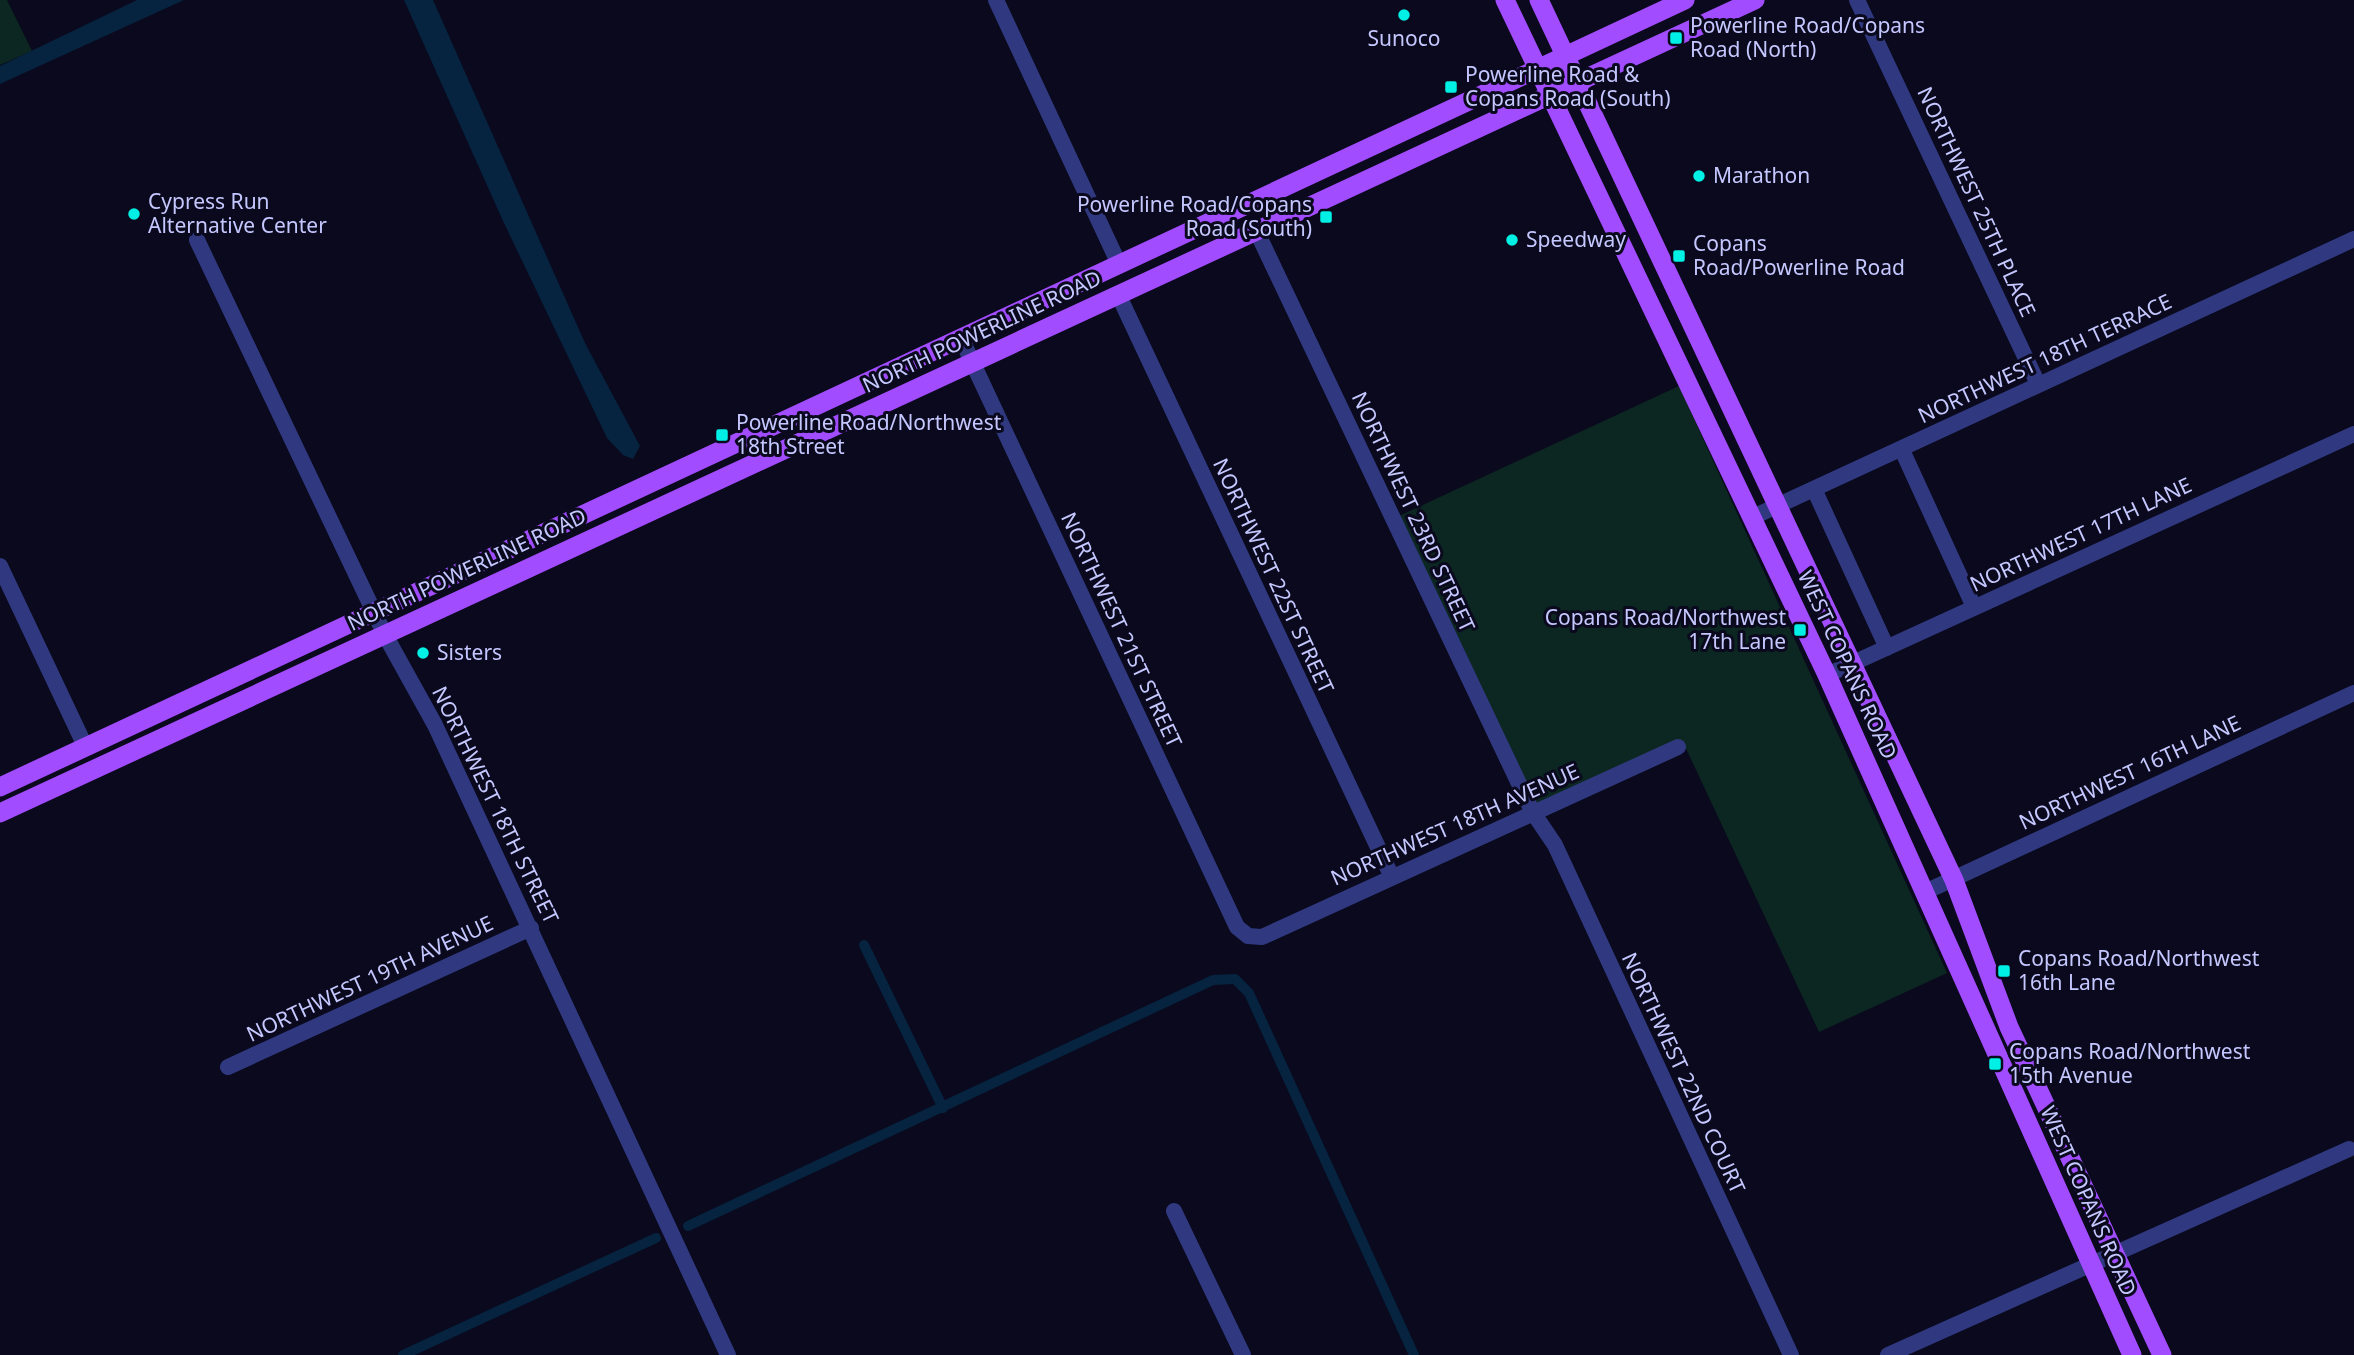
<svg xmlns="http://www.w3.org/2000/svg" width="2354" height="1355" font-family="'Noto Sans',sans-serif">
<style>
.green{fill:#0c2722}
.water{fill:#06233f}
.lines{fill:none;stroke-linecap:round;stroke-linejoin:round}
.canal{stroke:#06233f;stroke-width:10}
.minor{stroke:#303980;stroke-width:16}
.major{stroke:#a24cff;stroke-width:19}
.poi-dot{fill:#00f0e5;stroke:#0a091d;stroke-width:2.5}
.labels{text-anchor:middle;stroke-width:6;stroke-linejoin:round;paint-order:stroke}
.poi-label{font-size:21px;fill:#c5c7ff;stroke:#0a091d;text-anchor:start}
.street-label{font-size:21px;fill:#c5c7ff;stroke:#0a091d}
</style>
<rect width="100%" height="100%" fill="#0a091d"/>
<path class="green" d="M0,0H7L32,51L0,65Z
M1679,386L1947,973L1819,1032L1682,740L1536,808L1399,516Z"/>
<path class="water" d="M137,0H184L0,84V66Z
M404,0H433L585,343L640,446L633,459L623,455L607,438L503,221Z"/>
<g class="lines">
<path class="canal" d="M864,945L943,1108
M688,1226L1213,980L1235,979L1249,993L1414,1355
M403,1355L656,1238"/>
<path class="minor" d="M996,0L1118,262
M1857,0L2038,384
M1256,230L1532,811L1555,845L1791,1355
M197,240L384,633L435,725L728,1355
M1118,294L1391,875
M961,338L1237,927L1248,936L1262,937L1678,747
M1902,450L1974,607
M1814,489L1887,648
M1753,517L2354,239
M0,566L86,748
M1827,675L2354,434
M1925,892L2354,693
M228,1067L531,928
M1174,1211L1243,1355
M1888,1355L2349,1149"/>
<path class="major" d="M1505,0L1827,675L2132,1355
M1539,0L1954,880L2009,1027L2162,1355
M0,787L1685,0
M0,813L1755,0"/>
</g>
<g class="poi-dot">
<circle cx="1404" cy="15" r="7"/>
<rect x="1669" y="31" width="14" height="14" rx="3.5"/>
<rect x="1444" y="80" width="14" height="14" rx="3.5"/>
<circle cx="1699" cy="176" r="7"/>
<circle cx="134" cy="214" r="7"/>
<rect x="1319" y="210" width="14" height="14" rx="3.5"/>
<circle cx="1512" cy="240" r="7"/>
<rect x="1672" y="249" width="14" height="14" rx="3.5"/>
<rect x="715" y="428" width="14" height="14" rx="3.5"/>
<rect x="1793" y="623" width="14" height="14" rx="3.5"/>
<circle cx="423" cy="653" r="7"/>
<rect x="1997" y="964" width="14" height="14" rx="3.5"/>
<rect x="1988" y="1057" width="14" height="14" rx="3.5"/>
</g>
<g class="labels">
<g class="poi-label">
<text x="1690" y="33">Powerline Road/Copans<tspan x="1690" dy="24">Road (North)</tspan></text>
<text x="1404" y="46" text-anchor="middle">Sunoco</text>
<text x="1465" y="82">Powerline Road &amp;<tspan x="1465" dy="24">Copans Road (South)</tspan></text>
<text x="1713" y="183">Marathon</text>
<text x="148" y="209">Cypress Run<tspan x="148" dy="24">Alternative Center</tspan></text>
<text x="1312" y="212" text-anchor="end">Powerline Road/Copans<tspan x="1312" dy="24">Road (South)</tspan></text>
<text x="1526" y="247">Speedway</text>
<text x="1693" y="251">Copans<tspan x="1693" dy="24">Road/Powerline Road</tspan></text>
<text x="736" y="430">Powerline Road/Northwest<tspan x="736" dy="24">18th Street</tspan></text>
<text x="1786" y="625" text-anchor="end">Copans Road/Northwest<tspan x="1786" dy="24">17th Lane</tspan></text>
<text x="437" y="660">Sisters</text>
<text x="2018" y="966">Copans Road/Northwest<tspan x="2018" dy="24">16th Lane</tspan></text>
<text x="2009" y="1059">Copans Road/Northwest<tspan x="2009" dy="24">15th Avenue</tspan></text>
</g>
<g class="street-label">
<text transform="translate(1976 202) rotate(65)" y="7">NORTHWEST 25TH PLACE</text>
<text transform="translate(982 332) rotate(-25)" y="7">NORTH POWERLINE ROAD</text>
<text transform="translate(2045 359) rotate(-25)" y="7">NORTHWEST 18TH TERRACE</text>
<text transform="translate(1413 512) rotate(65)" y="7">NORTHWEST 23RD STREET</text>
<text transform="translate(2081 535) rotate(-25)" y="7">NORTHWEST 17TH LANE</text>
<text transform="translate(467 570) rotate(-25)" y="7">NORTH POWERLINE ROAD</text>
<text transform="translate(1273 576) rotate(65)" y="7">NORTHWEST 22ST STREET</text>
<text transform="translate(1121 630) rotate(65)" y="7">NORTHWEST 21ST STREET</text>
<text transform="translate(1847 665) rotate(65)" y="7">WEST COPANS ROAD</text>
<text transform="translate(2130 773) rotate(-25)" y="7">NORTHWEST 16TH LANE</text>
<text transform="translate(495 805) rotate(64)" y="7">NORTHWEST 18TH STREET</text>
<text transform="translate(1455 825) rotate(-24)" y="7">NORTHWEST 18TH AVENUE</text>
<text transform="translate(370 979) rotate(-25)" y="7">NORTHWEST 19TH AVENUE</text>
<text transform="translate(1683 1073) rotate(65)" y="7">NORTHWEST 22ND COURT</text>
<text transform="translate(2088 1201) rotate(66)" y="7">WEST COPANS ROAD</text>
</g>
</g>
</svg>
